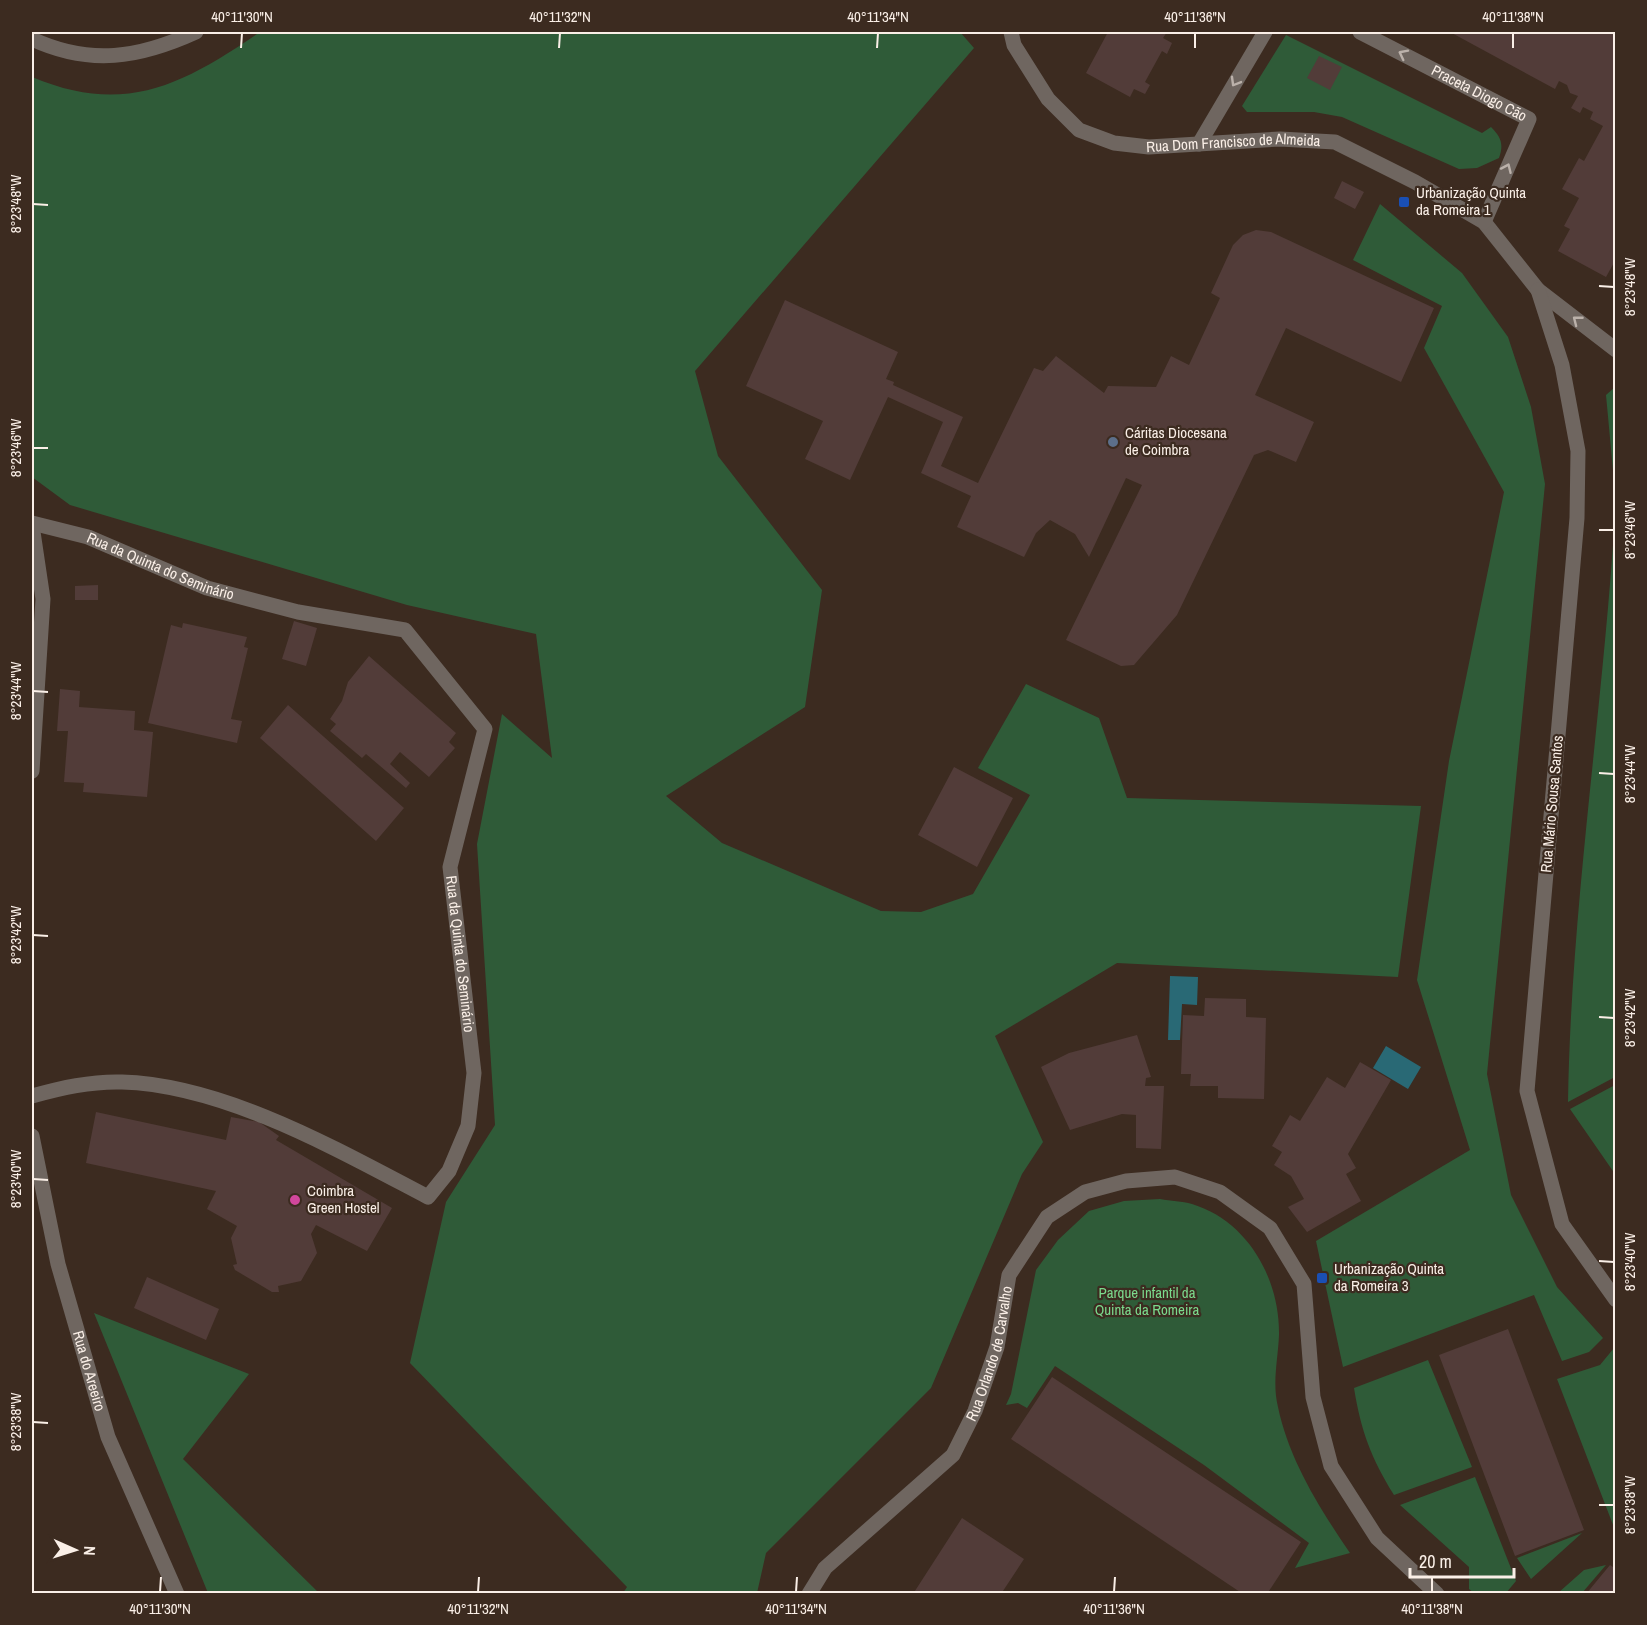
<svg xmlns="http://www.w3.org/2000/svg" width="1647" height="1625" font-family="'Archivo Narrow',sans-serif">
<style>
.green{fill:#2f5b38}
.water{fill:#296975}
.building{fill:#523c39}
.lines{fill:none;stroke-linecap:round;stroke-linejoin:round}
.street{stroke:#6f6660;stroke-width:15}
.oneway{stroke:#bbb1aa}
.ticks{fill:none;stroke:#faefe7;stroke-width:2}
.transit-dot{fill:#1a4fb4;stroke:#3c2b20;stroke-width:2}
.service-dot{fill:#5c6f8a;stroke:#3c2b20;stroke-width:2}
.hotel-dot{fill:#d1479c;stroke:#3c2b20;stroke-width:2}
.labels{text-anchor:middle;stroke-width:4.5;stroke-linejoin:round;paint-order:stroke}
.street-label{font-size:15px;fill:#faefe7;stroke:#3c2b20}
.poi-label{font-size:15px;fill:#faefe7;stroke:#3c2b20;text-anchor:start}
.park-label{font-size:15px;fill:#7bda8d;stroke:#3c2b20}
.neatline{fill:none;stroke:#faefe7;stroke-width:2}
.ticks-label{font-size:15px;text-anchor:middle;fill:#faefe7}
</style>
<rect width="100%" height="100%" fill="#3c2b20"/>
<path class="green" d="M260,32H960L974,48L695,371L718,456L822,590L805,707L666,796L722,843L881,911L921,912L973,894L1030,795L978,768L1026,684L1099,718L1127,798L1421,806L1398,977L1117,963L995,1036L1043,1142L1022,1174L931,1388L766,1553L757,1593H623L627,1587L410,1363L446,1202L495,1125L477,844L502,714L552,758L536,634L407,605L70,505L32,477V77C125,116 182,85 260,32Z
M1286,35L1482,133L1491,127C1501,137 1504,144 1499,158L1477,168L1459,169L1342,117L1314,112H1247L1242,106Z
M1380,204L1462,273L1508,337L1531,407L1545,484L1487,1074L1511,1195L1557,1287L1603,1338L1589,1352L1562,1361L1534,1295L1343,1367L1316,1241L1470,1150L1417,980L1449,761L1504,492L1424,348L1442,306L1353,260Z
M1615,387V492L1606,395Z
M1615,515V1077L1568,1102C1571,906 1603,711 1615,515Z
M1615,1085V1174L1570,1109Z
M1160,1199C1171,1201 1182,1201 1192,1204C1248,1221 1280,1279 1279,1335C1278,1360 1272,1382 1278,1407C1289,1460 1320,1509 1350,1553L1295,1568L1309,1543L1204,1465L1055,1366L1027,1408L1018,1403L1006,1405L1011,1394L1036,1270L1058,1240L1089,1211L1124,1201Z
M94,1313L249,1374L183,1459L319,1593H208Z
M1614,1348L1616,1349L1615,1530L1557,1379L1600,1365Z
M1428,1360L1472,1467L1394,1495C1371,1458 1361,1431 1354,1388Z
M1475,1477L1516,1581L1506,1593H1474L1469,1589V1567L1400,1505Z
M1582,1533L1531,1579L1517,1558Z
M1606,1565L1582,1593H1558L1584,1570Z"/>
<path class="water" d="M1170,976L1198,977L1197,1005L1182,1004L1180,1040H1168Z
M1386,1046L1421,1067L1408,1089L1373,1068Z"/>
<path class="building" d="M1108,32H1167L1163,38L1172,43L1167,54L1162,51L1145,82L1150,85L1145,94L1134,89L1130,97L1086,73Z
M1450,32L1616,33V259L1606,277L1558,251L1570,229L1564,226L1579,198L1562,189L1579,158L1584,161L1603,126L1590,119L1593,112L1583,107L1580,113L1571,108L1578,96L1570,93L1567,85L1559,81L1555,89Z
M1319,56L1342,67L1330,90L1307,78Z
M1342,181L1364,192L1355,209L1334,198Z
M1256,230L1271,232L1434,308L1401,382L1286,328L1255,395L1314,422L1296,462L1268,450L1254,455L1177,615L1134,665L1121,666L1066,640L1142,485L1126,478L1089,557L1075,534L1050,520L1036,533L1024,557L957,527L971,496L921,473L943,422L888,397L850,480L805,459L823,421L746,386L785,300L898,352L886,379L894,382L893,385L963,417L941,466L978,483L1034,368L1043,371L1056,356L1104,393L1108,386L1156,387L1171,356L1189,365L1220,298L1211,293L1233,245L1243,235Z
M98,585V600H75V586Z
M294,621L317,628L306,666L282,659Z
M183,623L247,637L244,647L248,648L231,719L242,721L237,743L148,723L171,625L182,628Z
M369,656L456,733L449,742L455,748L429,777L400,752L390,764L410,783L406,788L366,754L362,758L330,731L336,724L330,719L342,701L348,682Z
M60,689L80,691L79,707L135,711L134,730L153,732L147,797L83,792L84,783L64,782L68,731H57Z
M288,705L404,808L376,841L260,738Z
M954,767L1013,798L977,867L918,835Z
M1205,998L1246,999V1017L1266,1018L1264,1099L1218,1098V1086H1190L1191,1074H1181L1183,1015L1204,1016Z
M1137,1035L1151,1077L1146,1078L1145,1086H1164L1161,1149L1136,1148V1115L1122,1114L1070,1130L1041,1067L1069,1053Z
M1360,1062L1391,1080L1348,1154L1356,1168L1346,1174L1361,1201L1307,1232L1288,1207L1304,1199L1291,1176L1274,1165L1282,1152L1272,1146L1290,1115L1300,1121L1327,1077L1345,1088Z
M96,1112L226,1140L231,1117L259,1122L279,1136L276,1140L392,1208L367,1251L316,1225L311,1234L317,1253L301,1281L278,1286L279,1292H272L235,1270L233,1265L237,1264L231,1238L237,1226L207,1209L216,1191L86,1163Z
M147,1277L219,1309L206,1340L134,1308Z
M1508,1329L1584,1530L1515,1556L1439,1355Z
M1052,1377L1301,1542L1267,1594H1243L1011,1439Z
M962,1518L1024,1559L1001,1594H913Z
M1610,1565L1616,1569V1594H1586Z"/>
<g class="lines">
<g class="street">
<path id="s1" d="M1011,32L1014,45L1048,99L1079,130L1114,143L1149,147L1280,139L1335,142L1415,182L1484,222L1538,290L1616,350"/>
<path id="s2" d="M1360,32L1529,119L1484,222"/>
<path d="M32,39C90,66 139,58 196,32"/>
<path d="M1199,144L1265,32"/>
<path d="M1538,290L1562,365L1578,451L1577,518L1527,1091L1562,1224L1616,1300"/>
<path id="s3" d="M32,523L88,537L207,588L298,612L405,630L485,729L450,867L474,1073L468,1126L449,1171L428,1197C338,1150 225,1085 122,1082C91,1081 61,1088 32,1096"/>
<path d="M32,525L43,599L32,771"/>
<path id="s4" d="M32,1136L58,1264L108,1437L177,1594"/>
<path id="s5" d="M809,1594L825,1568L953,1455L975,1411L997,1347L1009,1275L1047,1217L1085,1192L1126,1181L1175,1177L1220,1192L1270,1228L1304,1284L1313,1397L1331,1466L1377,1538L1437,1594"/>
</g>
</g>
<defs><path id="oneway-chevron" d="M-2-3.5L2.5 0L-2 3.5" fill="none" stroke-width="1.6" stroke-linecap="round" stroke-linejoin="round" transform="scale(1.5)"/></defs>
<g class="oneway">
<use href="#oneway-chevron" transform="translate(1403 54) rotate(-153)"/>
<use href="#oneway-chevron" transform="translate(1235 82) rotate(120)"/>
<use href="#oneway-chevron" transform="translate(1507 168) rotate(-66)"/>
<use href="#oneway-chevron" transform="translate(1577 320) rotate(-142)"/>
</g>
<path class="ticks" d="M241,48L242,33M559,48L560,33M877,48L878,33M1195,48V33M1513,48V33M33,204L48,205M1599,286L1614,287M33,448H48M1599,530H1614M33,691L48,692M1599,773L1614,774M33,935L48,936M1599,1017L1614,1018M33,1179L48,1180M1599,1261L1614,1262M33,1422L48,1423M1599,1505H1614M160,1592L161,1577M478,1592L479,1577M796,1592L797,1577M1114,1592L1115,1577M1432,1592V1577"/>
<g class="transit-dot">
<rect x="1398" y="196" width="12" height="12" rx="3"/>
<rect x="1316" y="1272" width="12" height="12" rx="3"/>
</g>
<circle class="service-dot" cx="1113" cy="442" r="6"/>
<circle class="hotel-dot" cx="295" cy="1200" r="6"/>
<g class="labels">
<g class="street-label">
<text dy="5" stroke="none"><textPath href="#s2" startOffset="134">Praceta Diogo Cão</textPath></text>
<text dy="5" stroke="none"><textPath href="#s1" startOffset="278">Rua Dom Francisco de Almeida</textPath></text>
<text dy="5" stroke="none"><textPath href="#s3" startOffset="136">Rua da Quinta do Seminário</textPath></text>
<text transform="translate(1552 804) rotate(-85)" y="5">Rua Mário Sousa Santos</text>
<text dy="5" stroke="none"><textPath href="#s3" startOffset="747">Rua da Quinta do Seminário</textPath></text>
<text dy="5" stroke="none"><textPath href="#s5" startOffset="310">Rua Orlando de Carvalho</textPath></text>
<text dy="5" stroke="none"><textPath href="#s4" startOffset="242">Rua do Areeiro</textPath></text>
</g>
<g class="poi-label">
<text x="1416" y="198">Urbanização Quinta<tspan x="1416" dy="17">da Romeira 1</tspan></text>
<text x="1125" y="438">Cáritas Diocesana<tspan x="1125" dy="17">de Coimbra</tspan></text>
<text x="307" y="1196">Coimbra<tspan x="307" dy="17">Green Hostel</tspan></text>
<text x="1334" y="1274">Urbanização Quinta<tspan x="1334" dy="17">da Romeira 3</tspan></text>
</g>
<g class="park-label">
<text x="1147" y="1298">Parque infantil da<tspan x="1147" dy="17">Quinta da Romeira</tspan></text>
</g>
</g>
<rect width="1647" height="1625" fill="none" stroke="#3c2b20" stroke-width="66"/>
<g transform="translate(75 1550) rotate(93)" stroke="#3c2b20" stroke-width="4.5" paint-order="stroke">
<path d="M0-4.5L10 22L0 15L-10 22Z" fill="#faefe7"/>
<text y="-9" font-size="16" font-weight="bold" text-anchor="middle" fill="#faefe7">N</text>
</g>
<path d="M1410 1568v9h104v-9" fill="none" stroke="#faefe7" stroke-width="3"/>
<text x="1419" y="1568" font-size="18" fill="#faefe7" stroke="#3c2b20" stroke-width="4.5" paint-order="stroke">20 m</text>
<rect x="33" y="33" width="1581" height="1559" class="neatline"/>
<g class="ticks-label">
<text x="242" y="22">40°11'30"N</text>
<text x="560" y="22">40°11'32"N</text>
<text x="878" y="22">40°11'34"N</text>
<text x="1195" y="22">40°11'36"N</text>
<text x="1513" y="22">40°11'38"N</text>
<text transform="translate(16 204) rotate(-90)" y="5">8°23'48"W</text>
<text transform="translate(1630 287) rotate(-90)" y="5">8°23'48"W</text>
<text transform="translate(16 448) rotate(-90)" y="5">8°23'46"W</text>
<text transform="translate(1630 530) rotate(-90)" y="5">8°23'46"W</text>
<text transform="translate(16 691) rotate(-90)" y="5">8°23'44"W</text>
<text transform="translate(1630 774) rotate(-90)" y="5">8°23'44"W</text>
<text transform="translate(16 935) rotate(-90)" y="5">8°23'42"W</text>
<text transform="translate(1630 1018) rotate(-90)" y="5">8°23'42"W</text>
<text transform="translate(16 1179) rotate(-90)" y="5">8°23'40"W</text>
<text transform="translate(1630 1262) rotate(-90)" y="5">8°23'40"W</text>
<text transform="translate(16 1422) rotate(-90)" y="5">8°23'38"W</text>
<text transform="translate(1630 1505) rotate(-90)" y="5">8°23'38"W</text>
<text x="160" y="1614">40°11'30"N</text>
<text x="478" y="1614">40°11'32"N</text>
<text x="796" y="1614">40°11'34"N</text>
<text x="1114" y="1614">40°11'36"N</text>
<text x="1432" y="1614">40°11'38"N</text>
</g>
</svg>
